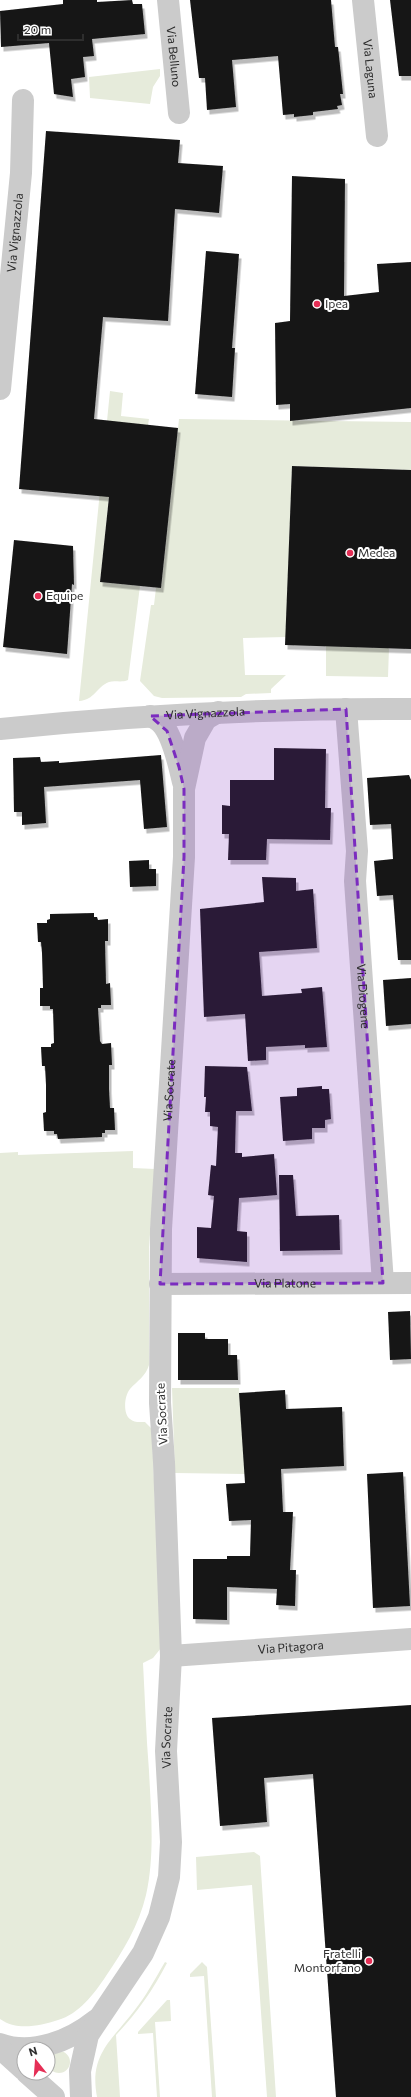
<svg xmlns="http://www.w3.org/2000/svg" width="411" height="2097" font-family="Commissioner,sans-serif">
<style>
.green{fill:#e6ebdb}
.building{fill:#151515;filter:url(#shadow)}
.lines{fill:none;stroke-linecap:round;stroke-linejoin:round}
.minor{stroke:#cbcbcb;stroke-width:22}
.tertiary{stroke:#cbcbcb;stroke-width:22}
.marked{fill:#7b2cbf;fill-opacity:0.2;stroke:#7b2cbf;stroke-width:3;stroke-dasharray:8 5;stroke-linejoin:round}
.poi-dot{fill:#e52f56;stroke:#fff;stroke-width:1.5}
.labels{text-anchor:middle;stroke-width:4;stroke-linejoin:round;paint-order:stroke}
.street-label{font-size:12px;fill:#2e2e2e;stroke:#fff}
.poi-label{font-size:12px;fill:#2e2e2e;stroke:#fff;text-anchor:start}
</style>
<defs>
<filter id="shadow"><feDropShadow dx="2.5" dy="4.5" stdDeviation="0" flood-color="#0004"/></filter>
</defs>
<rect width="100%" height="100%" fill="#fff"/>
<path class="green" d="M160,69V76L153,87L150,104L90,98L89,77Z
M110,391L123,393L121,416L149,419L148,425L117,422L100,582L140,586L128,680C121,683 115,680 109,682C96,687 95,700 79,701Z
M179,419L411,422V470L292,466L286,637L243,638L245,675H286L271,689V693L246,694L241,697L162,698L154,696L140,681L151,605H154L156,588H161Z
M326,646L389,648L388,677L326,676Z
M133,1151V1168L155,1169L149,1247V1365C146,1376 137,1381 130,1389C124,1396 123,1414 130,1419C134,1423 140,1422 145,1422L151,1428L152,1434L161,1648L153,1658L143,1663C145,1699 146,1735 149,1771C151,1812 155,1855 146,1895C139,1925 123,1951 106,1976C94,1994 79,2014 58,2020C39,2026 17,2031 0,2019V1153L18,1152V1155Z
M172,1388H239L245,1474L175,1473Z
M254,1852L260,1856L276,2097H267L252,1885L197,1890L196,1857Z
M165,1962L167,1963C153,1990 137,2013 116,2035L120,2097H97C89,2055 111,2041 134,2011C146,1996 155,1979 165,1962Z
M202,1962L207,1967L216,2097H212L204,1976L190,1977V1974Z
M167,2000H170L171,2021L155,2022L160,2097H157L153,2033L138,2034V2032Z
M48 2062a11 11 0 1 1 22 0a11 11 0 1 1-22 0Z"/>
<path class="building" d="M63,0H97V2L132,0L133,4H142L145,34L92,39L94,56L83,57L85,77L71,79L73,97L54,94L49,43L1,47L0,11L63,4Z
M190,0H331L335,47H338L343,94H340L342,105L337,106L338,109L313,112V115L294,117V114L283,115L278,56L232,60L236,107L207,110L205,78H199Z
M390,0H411V76H399Z
M46,131L180,140L178,163L223,166L219,213L175,209L168,321L103,317L94,419L178,428L161,588L100,582L109,497L19,489Z
M292,176L345,179L344,296L379,292L377,264L411,262V408L290,421V404L276,405L275,323L290,321Z
M206,251L239,254L232,348H235L232,397L195,394Z
M292,466L411,470V649L285,645Z
M14,540L73,546L74,585L72,584L67,654L3,647Z
M274,748L326,749L325,808H331L330,840L267,839L266,860H228L229,834H222V805L230,806V780H274Z
M161,755L167,827L144,829L140,780L44,787L46,823L22,825V812H14L13,758L40,757L41,762L59,761V763Z
M409,775L411,780V960H398L393,895L377,896L374,861L393,859L391,824L370,825L367,778Z
M149,860V869H156V886L130,887L129,861Z
M262,877L296,878V891L313,889L317,948L259,952L262,996L302,993L301,989L322,987L327,1047L305,1048V1045L266,1047V1060L248,1061L245,1014L204,1017L200,909L264,902Z
M94,913V917H97L98,920L108,919V941H105L106,984L110,983L111,1005H101V1008H98L100,1041L102,1044L111,1043L112,1065H109V1089L110,1108H114L115,1130H105V1133H102V1137L58,1139L57,1134H54V1131H44L43,1113L46,1112V1085L45,1066H42L41,1047H51V1044L54,1043L53,1009H50V1006H40V988H43L42,953L41,942H38L37,923H47V920L50,919V914Z
M411,978V1024L386,1026L383,980Z
M205,1066L247,1067L252,1111H236L235,1153H242V1157L274,1154L277,1195L239,1198L237,1231L247,1232V1262L197,1258V1227L211,1228L214,1196L208,1195L211,1165L216,1166L218,1127L210,1126V1112H205L206,1097H204Z
M322,1086V1089H329L331,1119L325,1120V1128H312V1139L283,1141L280,1097L297,1096V1088Z
M279,1175H293L296,1216L339,1215L340,1250L280,1251Z
M410,1311L411,1359L390,1360L388,1312Z
M178,1333H205V1339H228V1355H237L238,1380H178Z
M285,1390L286,1409L342,1407L344,1466L281,1469L283,1512H293L290,1570H296L295,1606L276,1605L277,1589L227,1587V1620L193,1619V1559H227V1556H250L251,1520L229,1521L226,1484L245,1483L239,1393Z
M403,1472L410,1606L373,1608L367,1474Z
M411,1705V2097H336L313,1774L264,1778L267,1822L220,1826L212,1718Z"/>
<g class="lines">
<g class="minor">
<path id="s1" d="M168,0L179,113"/>
<path id="s2" d="M363,0L377,136"/>
<path id="s3" d="M0,389L21,173L23,100"/>
<path id="s4" d="M346,709L357,851L355,881L383,1283"/>
<path d="M150,716C154,718 158,720 161,723C173,735 179,766 183,782"/>
<path id="s5" d="M0,729C137,715 274,708 411,709"/>
<path id="s6" d="M160,1284L411,1283"/>
<path id="s7" d="M171,1656L411,1639"/>
<path d="M0,2044C33,2056 71,2040 96,2020"/>
<path id="s8" d="M81,2097L80,2071L88,2035L143,1953L159,1917L169,1877L171,1842L166,1751L171,1656L164,1462L160,1403L161,1229L184,857V789L195,738L206,719L218,712"/>
</g>
<path class="tertiary" d="M0,2048L24,2070
M27,2073L54,2097"/>
</g>
<path class="marked" d="M346,709L383,1283L160,1284L184,857V789L179,767L167,731L150,716Z"/>
<g class="poi-dot">
<circle cx="317" cy="304" r="4"/>
<circle cx="350" cy="553" r="4"/>
<circle cx="38" cy="596" r="4"/>
<circle cx="369" cy="1961" r="4"/>
</g>
<g class="labels">
<g class="street-label">
<text dy="4" stroke="none"><textPath href="#s1" startOffset="57">Via Belluno</textPath></text>
<text dy="4" stroke="none"><textPath href="#s2" startOffset="69">Via Laguna</textPath></text>
<text dy="4" stroke="none"><textPath href="#s3" startOffset="157">Via Vignazzola</textPath></text>
<text dy="4" stroke="none"><textPath href="#s5" startOffset="206">Via Vignazzola</textPath></text>
<text dy="4" stroke="none"><textPath href="#s4" startOffset="288">Via Diogene</textPath></text>
<text dy="4" stroke="none"><textPath href="#s8" startOffset="1030">Via Socrate</textPath></text>
<text dy="4" stroke="none"><textPath href="#s6" startOffset="125">Via Platone</textPath></text>
<text transform="translate(162 1414) rotate(-93)" y="4">Via Socrate</text>
<text dy="4" stroke="none"><textPath href="#s7" startOffset="120">Via Pitagora</textPath></text>
<text dy="4" stroke="none"><textPath href="#s8" startOffset="382">Via Socrate</textPath></text>
</g>
<g class="poi-label">
<text x="325" y="308">Ipea</text>
<text x="358" y="557">Medea</text>
<text x="46" y="600">Equipe</text>
<text x="361" y="1958" text-anchor="end">Fratelli<tspan x="361" dy="14">Montorfano</tspan></text>
</g>
</g>
<g transform="translate(36 2061) rotate(343)"><circle r="19" fill="#ffffff" stroke="#ababab"/>
<path d="M0-3L7 15L0 10L-7 15Z" fill="#e52f56"/>
<text y="-6" font-size="11" font-weight="bold" text-anchor="middle" fill="#2e2e2e">N</text>
</g>
<path d="M18 34v6h65v-6" fill="none" stroke="#2e2e2e" stroke-width="2"/>
<text x="24" y="34" font-size="12" fill="#2e2e2e" stroke="#ffffff" stroke-width="3" paint-order="stroke">20 m</text>
</svg>
